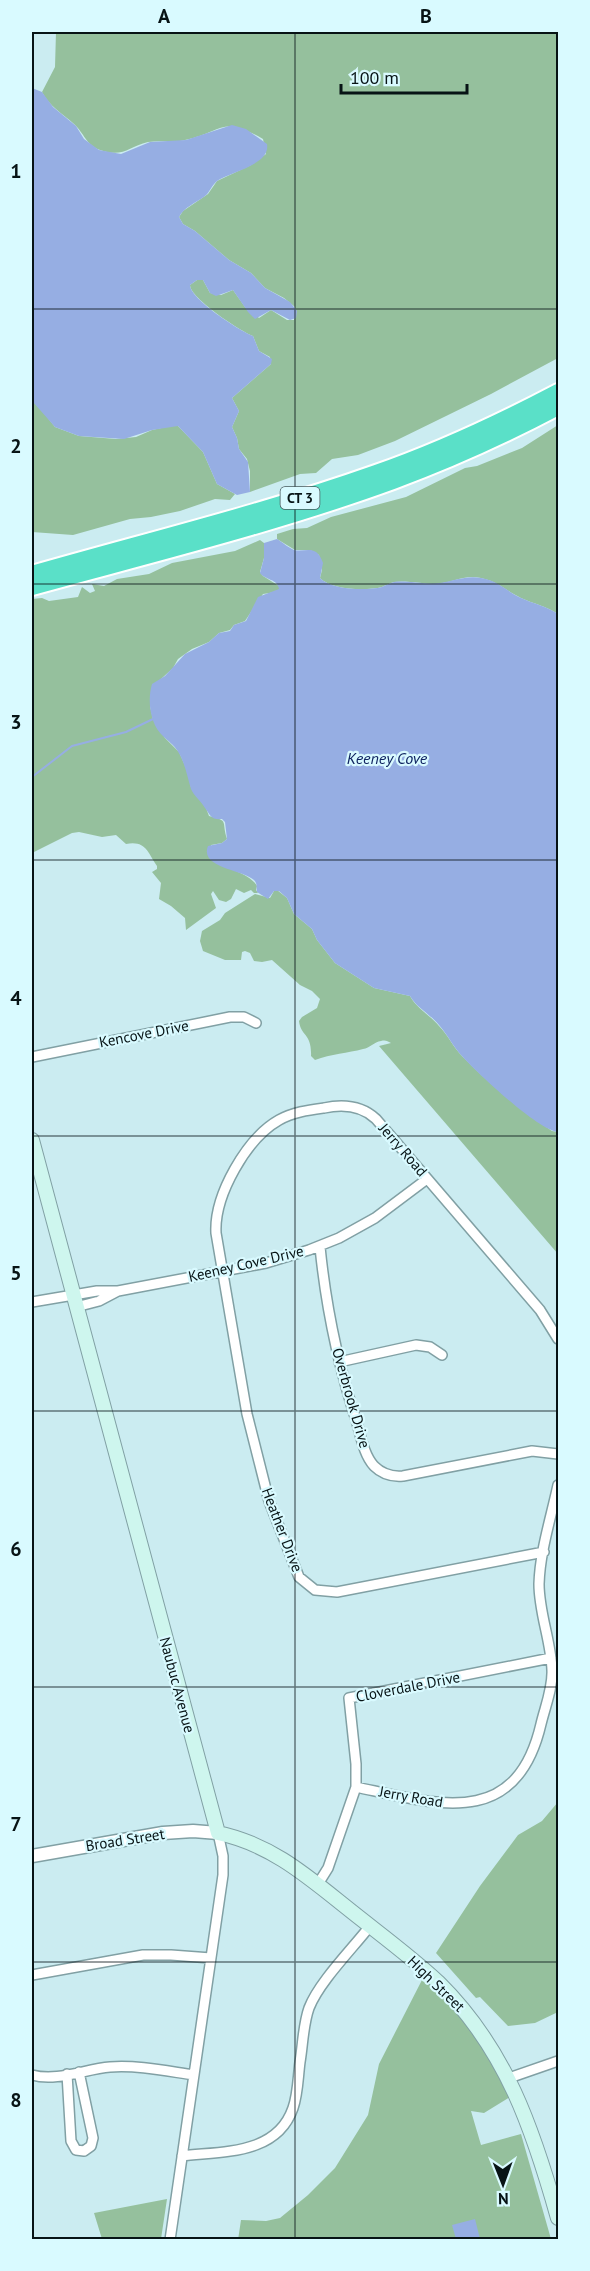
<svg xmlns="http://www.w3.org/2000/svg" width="590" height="2271" font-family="'PT Sans',sans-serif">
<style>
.green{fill:#95c09d}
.water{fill:#96aee3}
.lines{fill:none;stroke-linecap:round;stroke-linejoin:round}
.stream{stroke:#96aee3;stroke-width:2}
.minor-casing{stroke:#81a0a4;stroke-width:12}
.tertiary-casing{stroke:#81a0a4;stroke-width:15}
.secondary-casing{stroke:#81a0a4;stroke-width:16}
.motorway-casing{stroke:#fff;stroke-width:20}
.minor{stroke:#fff;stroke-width:9}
.tertiary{stroke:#fff;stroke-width:12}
.secondary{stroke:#cef6ee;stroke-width:14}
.motorway{stroke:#5ae0c8;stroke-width:16}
.grid{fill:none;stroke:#071315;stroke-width:1.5;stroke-opacity:0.55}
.labels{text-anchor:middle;stroke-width:4.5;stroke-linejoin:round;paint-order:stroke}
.shield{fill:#d9faff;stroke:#46585b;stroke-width:1.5}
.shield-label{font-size:14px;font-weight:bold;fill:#071315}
.street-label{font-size:15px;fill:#071315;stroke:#d9faff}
.water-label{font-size:16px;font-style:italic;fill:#0f2461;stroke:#d9faff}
.neatline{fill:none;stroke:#071315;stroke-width:2}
.grid-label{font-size:20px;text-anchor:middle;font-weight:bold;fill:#071315}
</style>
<rect width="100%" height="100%" fill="#cbecf1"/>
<path class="green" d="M56,32H558V358L491,394L395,441L358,455L332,459L316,473L300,474L250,492V471L247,459L239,449L237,438L232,427L239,411L232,398L271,364L270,357L259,351L253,336C240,331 190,298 190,285L197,280H203L210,293L221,295L233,290L245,307L259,318L271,310L287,320H294L295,307L284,298L265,288L251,273L229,260L195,231L183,224L179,217L183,211L208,194L217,181L251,165L266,154L263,139C222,115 224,131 185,140C173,143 160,140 148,142C128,147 123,158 100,150C86,145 84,133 74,124C63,114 49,106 42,92L55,67Z
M32,398L55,427L79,436L116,439L136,437L152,430L175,425L178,426L203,452L217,484L235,494L230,500L215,499L180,511L151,517L130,519L73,535L32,532Z
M558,425V614C546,606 534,604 521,598C506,591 499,582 481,578C465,574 451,583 436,584C425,584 404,580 394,582C390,583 386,585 382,587C366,591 331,590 320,578L322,570L319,555L310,550H295L277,539V534L293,529L307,528L331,517L406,497L465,468L477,466L522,448Z
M260,540L264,543V558L260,572L263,576L279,586L280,589L276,592L263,594L245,621L234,625L230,630L219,633L209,642L192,649L178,659L173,668L161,679L150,706L153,719L165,738L179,752L187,770L191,787L206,808L209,816C230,821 221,821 227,839L222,843L211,845L210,859C223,867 251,874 257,886L256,890L258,893H254L251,890L244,893L236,889L231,899L226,902L219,900L213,891L211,894L216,908L186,930L185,918L171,906L159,899L161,883L152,872L157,869V866C148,853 146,840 126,844L116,835L102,837L79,832L72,833L32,853V599L42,598L49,601L78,597L82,587L90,593L95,591L92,584L104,586L117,579L149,574L172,563L235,551Z
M277,890L287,898L294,914L312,929L317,940L335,963L374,988L410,996C417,1009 430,1015 439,1026C448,1035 453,1047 462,1056C489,1084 520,1108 552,1131L558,1132V1254L379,1046L391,1043C387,1041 386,1040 381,1041C374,1042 370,1048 363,1049C348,1053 331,1054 315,1060L311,1056C312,1033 301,1037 299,1021L302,1017L317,1008L320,999L312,991L300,985L272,960L262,962L254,961L250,953L245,951L242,952L241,960H225L203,951L200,941L202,931L220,920L225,913L255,894L270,898L274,891Z
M558,1802V2012L535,2023L508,2026L480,1997L476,1998L436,1953L480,1886L518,1835L542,1821Z
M423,1978L457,2011L497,2067L510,2097L484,2113L471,2111L481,2145L521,2134L551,2239L238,2240L241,2220L266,2221L280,2218L308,2195L335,2168L368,2115L379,2064Z
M167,2199L161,2239H102L94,2213Z"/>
<path class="water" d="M32,88L42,92L53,107L76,126L84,139L99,150L121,154L150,142L186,140L232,125L246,129L267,144C271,165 229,172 217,181C211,186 210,192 205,196C196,203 184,207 179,217L183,224L195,231L229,260L251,273L265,288L290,302L297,311L296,318L290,320L271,310L255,319L248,312L233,290L216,296L210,293L203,280H197L190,285C190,299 240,331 253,336L259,351L272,359L271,364L232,398L239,411L232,427L237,438L239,449L248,462L250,492L237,495L217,484L203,452L178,426L152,430L124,439L79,436L55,427L33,402L32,398Z
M277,539C282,542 289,548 294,550C305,553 316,543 323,563L320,578C331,590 366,591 382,587C386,585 390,583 394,582C404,580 427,585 440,583C453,581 467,575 481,578C499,581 506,591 521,598C534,604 546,606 558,614V1132C538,1130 477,1073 461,1055C453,1046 447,1034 439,1025C430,1014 417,1008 410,996L374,988L335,963L317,940L312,929L294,914L287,898L279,891H274L268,899L257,892C256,888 258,884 254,880C244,870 199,868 208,846L222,843L227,839L225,822L222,819C211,820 211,816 205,808C201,801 194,796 191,789C187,776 185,762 177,750C174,745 168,741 164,737C150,725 147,701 152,684L165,676L185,654L209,642L219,633L230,631L234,625L246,621L258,597L279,589C278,579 265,580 260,573L264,558V543Z
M475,2219L480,2239H456L452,2225Z"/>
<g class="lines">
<path class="stream" d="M32,777L72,746L126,732L153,719"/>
<defs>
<path id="minor" d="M32,1057L230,1017H244L256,1023
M320,1247C326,1307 338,1365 357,1423C361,1437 364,1455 374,1466C382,1474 392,1477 403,1476L532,1451L558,1454
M32,1302L97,1291H118L266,1263L309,1250L339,1238L375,1218L427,1179
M76,1307L99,1301L118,1291
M339,1362L416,1345L430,1347L442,1355
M544,1552L337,1592L315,1590L299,1577L269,1501L247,1414L216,1233C214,1195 247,1138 279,1120C293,1112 309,1110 324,1108C343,1104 361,1105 376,1119L540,1310L558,1339
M356,1787C436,1804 516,1831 541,1724C545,1707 553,1688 552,1670C551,1641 539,1613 539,1584C540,1551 551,1518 558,1485
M318,1884L328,1868L356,1787V1764L349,1698L551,1658
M32,1975L143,1955H171L211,1958
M67,2074L71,2141L76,2150L84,2151L91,2146L93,2138L79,2072
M32,2075C57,2082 85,2069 110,2067C138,2065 166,2071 194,2075
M509,2078L558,2061
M182,2156C223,2151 277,2155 293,2108C298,2094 298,2077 300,2062C303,2044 303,2025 309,2008C319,1982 353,1948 370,1926
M170,2240L223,1875V1856L218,1833"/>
<path id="tertiary" d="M32,1856L163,1833L193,1831L218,1833"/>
<path id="secondary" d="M32,1140L218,1833C270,1844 306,1875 346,1907C377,1932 409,1955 438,1982C506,2049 533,2129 558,2218"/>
<path id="motorway" d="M32,574C147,541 263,513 376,473C439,451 499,423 558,392
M32,587C152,554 275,524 393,481C450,460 505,435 558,407"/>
</defs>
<use href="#minor" class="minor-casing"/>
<use href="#tertiary" class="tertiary-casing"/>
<use href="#secondary" class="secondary-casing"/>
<use href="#motorway" class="motorway-casing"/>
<use href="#minor" class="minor"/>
<use href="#tertiary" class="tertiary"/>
<use href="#secondary" class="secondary"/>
<use href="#motorway" class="motorway"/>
</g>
<path class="grid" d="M295,32V2240M32,309H558M32,584H558M32,860H558M32,1136H558M32,1411H558M32,1687H558M32,1962H558"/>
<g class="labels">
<rect class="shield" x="280.5" y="487" width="39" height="22" rx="4.5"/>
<g class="shield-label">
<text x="300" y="503">CT 3</text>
</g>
<g class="street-label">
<text transform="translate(144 1034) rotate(-11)" y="5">Kencove Drive</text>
<text transform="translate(403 1150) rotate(49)" y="5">Jerry Road</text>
<text transform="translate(246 1264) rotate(-13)" y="5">Keeney Cove Drive</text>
<text transform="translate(351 1398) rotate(74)" y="5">Overbrook Drive</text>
<text transform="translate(282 1530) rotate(69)" y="5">Heather Drive</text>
<text transform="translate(177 1685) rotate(75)" y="5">Naubuc Avenue</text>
<text transform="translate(408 1687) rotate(-11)" y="5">Cloverdale Drive</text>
<text transform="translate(411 1797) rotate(10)" y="5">Jerry Road</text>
<text transform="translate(125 1840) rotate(-9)" y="5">Broad Street</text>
<text transform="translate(436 1984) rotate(44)" y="5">High Street</text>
</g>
<g class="water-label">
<text x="387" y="764">Keeney Cove</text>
</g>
</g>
<rect width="590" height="2271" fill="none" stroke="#d9faff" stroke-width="66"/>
<g transform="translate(503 2184) rotate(179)" stroke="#d9faff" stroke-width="4.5" paint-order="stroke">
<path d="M0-4.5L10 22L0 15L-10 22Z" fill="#071315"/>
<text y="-9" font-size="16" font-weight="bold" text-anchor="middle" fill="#071315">N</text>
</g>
<path d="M341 84v9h126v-9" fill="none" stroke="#071315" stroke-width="3"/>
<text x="350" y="84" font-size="18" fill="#071315" stroke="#d9faff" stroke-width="4.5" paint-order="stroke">100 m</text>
<rect x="33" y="33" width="524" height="2205" class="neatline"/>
<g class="grid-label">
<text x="164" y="23">A</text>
<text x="426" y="23">B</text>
<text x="16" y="178">1</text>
<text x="16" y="453">2</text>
<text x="16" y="729">3</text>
<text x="16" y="1005">4</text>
<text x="16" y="1280">5</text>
<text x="16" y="1556">6</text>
<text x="16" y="1831">7</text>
<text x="16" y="2107">8</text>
</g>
</svg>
